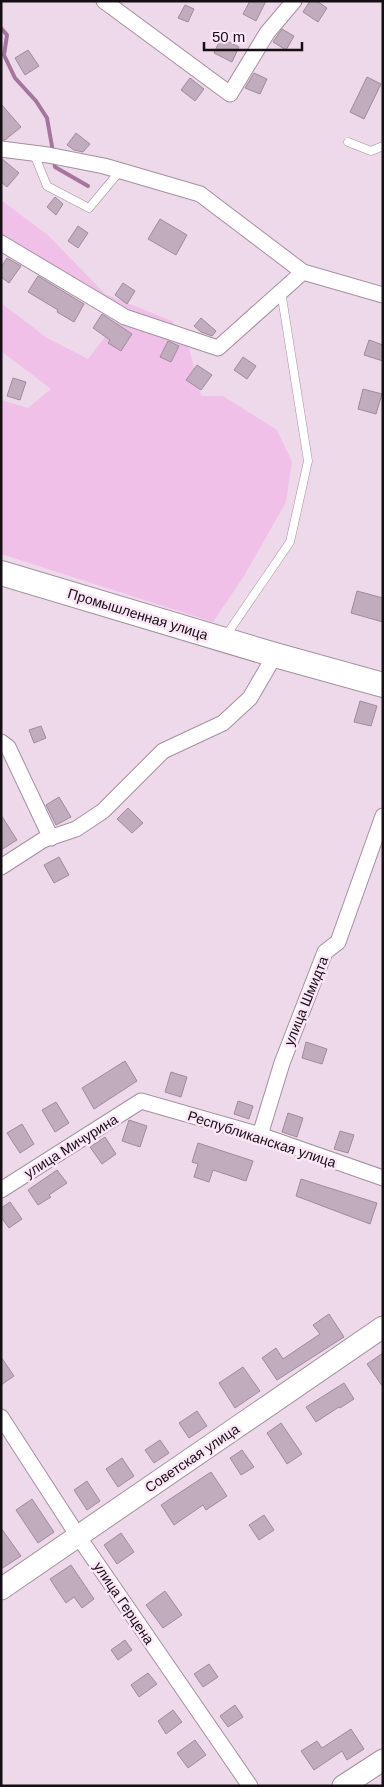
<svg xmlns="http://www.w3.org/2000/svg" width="384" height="1787" font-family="Arial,sans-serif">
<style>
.green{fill:#f0c0e9}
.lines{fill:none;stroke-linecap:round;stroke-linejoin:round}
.stream{stroke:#a6759e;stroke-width:4}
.building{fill:#c0acbc;stroke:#9f8b9b}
.lane-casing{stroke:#a390a0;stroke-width:9}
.street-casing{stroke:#a390a0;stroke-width:17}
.secondary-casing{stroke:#a390a0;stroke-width:23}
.primary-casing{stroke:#a390a0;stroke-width:26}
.lane{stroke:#fff;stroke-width:8}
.street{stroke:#fff;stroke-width:15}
.secondary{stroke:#fff;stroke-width:21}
.primary{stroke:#fff;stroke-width:24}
.labels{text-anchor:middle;stroke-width:5;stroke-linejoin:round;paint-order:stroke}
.street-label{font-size:14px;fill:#150e14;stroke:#fbe6f7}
</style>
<rect width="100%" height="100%" fill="#eed9ea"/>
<path class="green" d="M1,200L49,236L105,294L172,321L189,348L201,396H223L277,430L292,462L286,502L244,576L213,622L1,554V400L28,408L51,389L1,351V303L47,338L88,359L121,316L1,240Z"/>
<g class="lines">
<path class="stream" d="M1,28L7,35L4,55L15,78L36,101L47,118L53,152
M54,159L55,167L88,186"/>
</g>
<path class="building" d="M250,1H266L256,21L243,14Z
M310,1H317L327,8L318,22L303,12Z
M185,5L194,9L188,22L178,18Z
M282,29L294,36L286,50L273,42Z
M221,38L239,47L232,62L214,53Z
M28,50L39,66L25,75L15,58Z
M254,73L267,79L260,94L245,88Z
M367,77L381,84L364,119L350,112Z
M190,78L204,89L195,101L181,90Z
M1,104L21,127L5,140H1Z
M76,133L90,144L83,152L74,150L67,145Z
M1,158L19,173L7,187L1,182Z
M55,197L63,204L56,215L47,207Z
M160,219L187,235L176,255L148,239Z
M78,226L88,233L78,248L68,241Z
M7,258L21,266L9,283L1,277V267Z
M38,276L84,304L74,322L57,312L58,310L28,292Z
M123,283L135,291L127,304L115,295Z
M102,314L132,334L121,351L108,343L110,340L93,328Z
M201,318L216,331L212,336L201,332L194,326Z
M369,340L383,345V361L364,355Z
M168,341L179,346L171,362L160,357Z
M243,357L256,366L247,379L234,370Z
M197,365L212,375L201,390L186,380Z
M13,378L26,382L20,400L7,396Z
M363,389L382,394L376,414L358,409Z
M357,591L383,598V622L351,613Z
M360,701L377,706L371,726L354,722Z
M41,726L46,738L34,743L29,730Z
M59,797L71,817L56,825L46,805Z
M128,808L143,823L132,833L117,819Z
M1,815L17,840L1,850Z
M59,857L69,875L54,883L44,865Z
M306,1042L327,1049L322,1064L302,1058Z
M125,1061L137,1081L94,1109L82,1088Z
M171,1072L187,1077L181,1097L165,1092Z
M238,1101L253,1106L249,1119L234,1114Z
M56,1102L69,1123L55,1132L42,1110Z
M288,1113L303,1118L297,1137L282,1132Z
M129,1120L147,1126L140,1147L122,1141Z
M22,1124L34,1144L20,1153L7,1133Z
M340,1131L354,1135L348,1153L334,1149Z
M105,1137L116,1154L102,1164L90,1147Z
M198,1143L253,1161L246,1181L213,1170L209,1182L194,1177L198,1164L192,1162Z
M57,1170L67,1183L49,1195L51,1197L38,1205L28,1190Z
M301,1179L377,1203L370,1224L296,1196Z
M10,1202L22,1219L9,1228L1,1217V1208Z
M329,1314L344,1337L277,1380L262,1358L276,1348L283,1359L320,1334L313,1325Z
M383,1353V1387L367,1364Z
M1,1357L14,1376L1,1385Z
M243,1367L260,1391L235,1408L219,1383Z
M344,1383L354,1399L340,1408L339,1407L316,1422L306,1407Z
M197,1411L207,1426L189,1438L179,1423Z
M281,1423L302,1454L287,1464L267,1433Z
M160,1440L169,1453L154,1463L145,1450Z
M242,1450L254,1467L241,1475L230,1458Z
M122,1458L134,1476L118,1487L106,1469Z
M211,1472L227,1496L206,1510L203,1505L174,1525L161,1505Z
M87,1481L100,1501L87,1510L74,1490Z
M32,1499L54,1532L38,1543L16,1510Z
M264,1515L274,1530L259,1540L249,1525Z
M1,1528L21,1556L1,1569Z
M121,1533L134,1552L117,1564L104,1545Z
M71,1565L94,1599L82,1608L74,1597L66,1603L50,1579Z
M165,1591L182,1615L163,1628L146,1605Z
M125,1640L132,1650L118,1660L111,1650Z
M209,1664L218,1677L203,1687L194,1674Z
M148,1673L157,1684L139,1697L131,1685Z
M235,1705L243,1717L228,1727L220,1716Z
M173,1710L182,1722L166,1734L158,1721Z
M351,1729L364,1749L347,1760L342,1751L314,1770L301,1751L317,1741L322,1748Z
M195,1740L206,1755L188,1768L177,1753Z"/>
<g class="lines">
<defs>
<path id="lane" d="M348,142L371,151L383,146
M34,154L47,186L89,208L120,171
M225,637L290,542L308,461L281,291"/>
<path id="street" d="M104,1L230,94L267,33L294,1
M1,149L48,155L104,166L200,194L303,272L383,295
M1,243L125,317L218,348L303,272
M1,742L8,747L51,838
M1,867L43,840L76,829L103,811L163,751L223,723L250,698L275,655
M260,1135L282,1063L325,952L338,942L383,816
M1,1190L141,1101L260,1135L383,1178
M1,1417L78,1536L250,1786"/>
<path id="secondary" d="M1,1589L383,1327
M343,1786L383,1760"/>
<path id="primary" d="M1,573L275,655L383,685"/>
</defs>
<use href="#lane" class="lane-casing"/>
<use href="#street" class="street-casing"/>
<use href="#secondary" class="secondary-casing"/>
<use href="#primary" class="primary-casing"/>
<use href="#lane" class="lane"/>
<use href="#street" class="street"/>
<use href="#secondary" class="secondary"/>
<use href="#primary" class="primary"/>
</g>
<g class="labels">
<g class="street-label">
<text transform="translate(138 614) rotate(17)" y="5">Промышленная улица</text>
<text transform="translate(306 1001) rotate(-68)" y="5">улица Шмидта</text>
<text transform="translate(262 1139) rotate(18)" y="5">Республиканская улица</text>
<text transform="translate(71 1146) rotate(-32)" y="5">улица Мичурина</text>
<text transform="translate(192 1458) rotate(-34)" y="5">Советская улица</text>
<text transform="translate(124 1603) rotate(56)" y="5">улица Герцена</text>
</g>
</g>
<rect width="384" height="1787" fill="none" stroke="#150e14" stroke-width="5"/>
<path d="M204 42v8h98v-8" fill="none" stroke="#150e14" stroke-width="2.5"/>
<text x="212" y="42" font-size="15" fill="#150e14" stroke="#fbe6f7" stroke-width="4" paint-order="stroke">50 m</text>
</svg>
